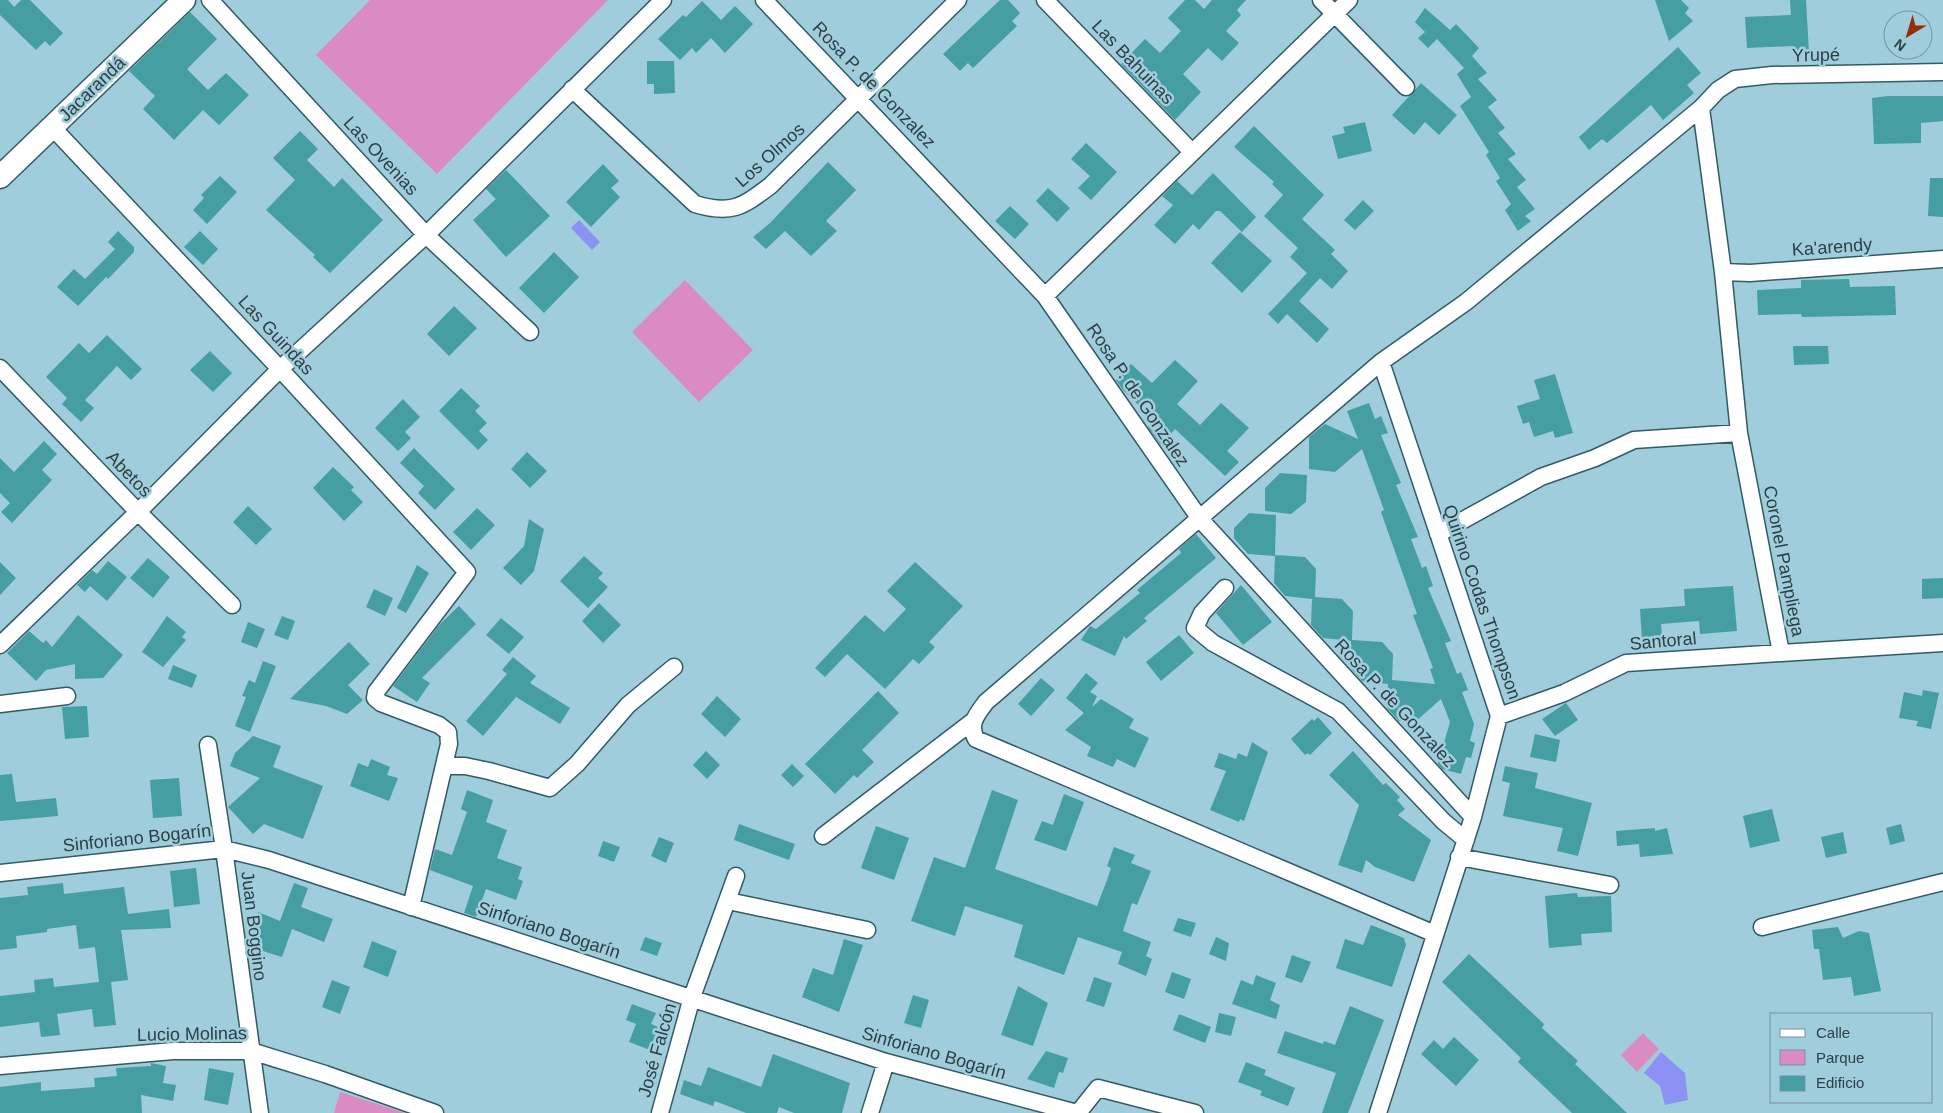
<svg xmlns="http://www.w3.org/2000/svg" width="1943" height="1113" font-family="Arial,sans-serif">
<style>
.green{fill:#da8cc2}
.water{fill:#8b92f4}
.building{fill:#449ea2}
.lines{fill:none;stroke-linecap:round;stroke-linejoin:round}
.street-casing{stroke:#315b67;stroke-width:19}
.secondary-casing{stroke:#315b67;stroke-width:25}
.street{stroke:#fff;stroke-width:16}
.secondary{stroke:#fff;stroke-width:22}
.labels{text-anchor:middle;stroke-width:5;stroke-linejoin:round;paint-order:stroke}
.street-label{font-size:18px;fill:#2d4046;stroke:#a0cddb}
</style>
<rect width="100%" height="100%" fill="#a0cddb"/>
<path class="green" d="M370,0H608L437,174L316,55Z
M685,280L753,350L699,402L632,332Z
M1643,1033L1659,1049L1637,1072L1621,1055Z
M340,1092L405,1113H334Z"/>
<path class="water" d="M579,220L600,242L592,250L571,228Z
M1661,1052L1685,1073L1688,1100L1665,1105L1660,1086L1644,1073Z"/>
<path class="building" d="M0,0H8L14,7L21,0H30L63,33L50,46L45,41L36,50L0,15Z
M1000,0H1008L1020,13L1012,21L1017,26L973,68L968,63L960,71L943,54Z
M1185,0H1195L1204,9L1212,0H1246L1237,10L1241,15L1226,31L1239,43L1222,61L1208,48L1183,74L1201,92L1175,120L1121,64L1145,39L1160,53L1181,31L1168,18Z
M1655,0H1681L1689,8L1685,13L1693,21L1669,41Z
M1790,0H1806L1809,53L1793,54V46L1747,48L1745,17L1791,15Z
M702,1L721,20L735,6L753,24L725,53L711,38L696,53L692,48L680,60L658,39L683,15L686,17Z
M1425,8L1450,30L1456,24L1479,48L1472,56L1487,73L1478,79L1497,100L1488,107L1505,128L1498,133L1516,154L1508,159L1526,180L1517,187L1535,209L1525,216L1531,221L1518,231L1505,210L1511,204L1496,181L1500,178L1486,155L1489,152L1460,106L1471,97L1457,74L1464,68L1437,39L1428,48L1418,38L1425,32L1415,22Z
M190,12L217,39L187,69L208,90L226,73L249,95L219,125L203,110L174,140L143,109L155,96L129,71Z
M1678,47L1701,73L1687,85L1694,93L1663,120L1651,105L1607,143L1602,139L1589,150L1579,137Z
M647,61H674L675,93L654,94V84H647Z
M1421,83L1457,115L1439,135L1425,122L1414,135L1392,115Z
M1888,96H1943V121L1921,123V143L1874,144L1872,98Z
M1365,122L1372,151L1338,159L1332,136L1345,133L1343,127Z
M1254,126L1324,195L1302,219L1335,250L1331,254L1348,271L1332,289L1320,278L1299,301L1329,329L1317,343L1287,314L1278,324L1268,314L1307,273L1290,257L1298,248L1264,216L1283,195L1272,184L1274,182L1234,147Z
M300,131L318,149L307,160L334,187L342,178L383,220L330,273L313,257L315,255L266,210L295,180L273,158Z
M1086,143L1117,172L1091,200L1078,188L1090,176L1071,159Z
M828,162L856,190L826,221L837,231L811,256L785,231L766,249L753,237L770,223Z
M603,164L619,181L611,188L620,197L591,227L566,202Z
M506,170L550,216L506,257L473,220L496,199L486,189Z
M1213,173L1256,217L1242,232L1220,211H1216L1199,230L1193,224L1175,244L1154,225L1173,205L1162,196L1177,181L1192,195Z
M220,176L237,192L207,224L193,210L204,198L201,195Z
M1930,178H1943V217L1928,216Z
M1048,188L1070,208L1057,222L1036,201Z
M1363,200L1374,211L1355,230L1344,220Z
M1010,206L1029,224L1015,239L995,221Z
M118,231L134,247V252L108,279L106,277L78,306L57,287L74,269L85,279L115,249L108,242Z
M200,231L218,249L203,265L184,247Z
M1240,232L1272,261L1242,293L1211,263Z
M554,252L579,277L544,313L519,288Z
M1849,279L1850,287L1895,286L1896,315L1802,317L1801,314L1758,315L1757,290L1801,288V280Z
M454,306L477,328L449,356L427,334Z
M107,335L142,369L131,380L117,366L85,400L94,408L81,422L62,404L67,398L46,377L79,343L89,353Z
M1793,346H1828L1829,364L1794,365Z
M210,351L232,373L213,392L190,370Z
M1175,360L1198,381L1177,404L1200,425L1221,403L1249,428L1227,451L1239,462L1225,476L1175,429L1161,445L1148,427L1154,420L1123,390L1116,380L1131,364L1152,383Z
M1555,374L1573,433L1555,438L1553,431L1534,437L1529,422L1523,424L1517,406L1540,399L1534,380Z
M461,388L480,406L475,411L487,423L479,431L488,440L478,450L439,411Z
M403,399L420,417L405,432L411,438L398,451L375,428Z
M1369,403L1375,419L1381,416L1388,433L1381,435L1401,483L1396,485L1418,537L1411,539L1422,568L1426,566L1433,586L1428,588L1451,641L1445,643L1457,674L1461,672L1468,690L1462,692L1474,724L1470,741L1475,743L1471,758L1466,757L1461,774L1442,769L1438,764L1450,722L1441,699L1414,723L1399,721L1387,708L1388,684L1362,681L1351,668V641L1323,638L1311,625L1312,599L1285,596L1274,583L1275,555L1305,557L1316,569L1315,597L1342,599L1353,611L1352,640L1382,642L1393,654L1392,680L1435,684L1430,669L1433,668L1413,615L1417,614L1381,512L1384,510L1362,449L1335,472L1309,469V437L1325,424L1358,439L1347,411Z
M44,441L57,454L42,470L52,480L12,523L1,512L10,503L0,493V458L14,472Z
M414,448L455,489L435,510L418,493L424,486L400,463Z
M527,452L547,471L530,488L511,469Z
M333,467L354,487L351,490L363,502L344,521L313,488Z
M1280,473L1307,475L1306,502L1291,514L1265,511V488Z
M248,506L272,529L256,545L233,522Z
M477,508L495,525L471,550L453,532Z
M1249,513L1276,515L1275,556L1248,554L1234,538V528Z
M529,519L544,529L534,571L521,585L503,568L524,546Z
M1196,534L1216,558L1144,618L1147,621L1126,639L1124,636L1115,656L1081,640L1090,626L1096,629L1140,593L1137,590L1181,553L1179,549Z
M584,556L603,573L598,578L608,587L588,608L560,581Z
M148,558L170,577L153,598L130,578Z
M108,561L127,577L107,601L90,586L85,592L77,585L92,570L97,574Z
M0,562L16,578L0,595Z
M915,562L963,606L929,642L935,647L919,664L913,659L885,689L847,654L825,677L815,668L865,615L884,632L906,609L887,591Z
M417,565L429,573L406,613L397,608Z
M1943,578V598L1922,599V579Z
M1241,585L1272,622L1243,645L1216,613Z
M1733,586L1737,631L1700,634L1699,621L1661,624L1662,638L1642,640L1640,609L1685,606L1684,589Z
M374,589L393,598L385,616L366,607Z
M599,603L621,625L603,643L582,621Z
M459,606L476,624L422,678L430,683L417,702L393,686L440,624Z
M78,615L123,655L103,678L75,679V664L46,670L36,681L7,653L29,631L43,643L46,640L52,647Z
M167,616L186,632L182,637L186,640L163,667L142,652Z
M282,616L295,621L288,640L274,635Z
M501,618L524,637L509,654L486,635Z
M248,622L265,629L257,648L241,642Z
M1179,635L1194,653L1161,681L1146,662Z
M349,642L370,664L348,685L363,700L347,714L326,706L290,699Z
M513,657L536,676L530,683L570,708L560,724L516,697L483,736L466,721L507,674L502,670Z
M263,661L276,666L250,732L235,726L246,697L242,696L249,680L255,683Z
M173,665L197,675L192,688L168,679Z
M1086,673L1098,683L1090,692L1097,696L1092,707L1101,699L1134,719L1129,728L1149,738L1135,768L1117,759L1113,767L1087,756L1091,747L1065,730L1084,713L1066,698Z
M1041,678L1055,690L1031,716L1018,704Z
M1923,690L1939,693L1931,729L1916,726L1918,721L1899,718L1904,692L1922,696Z
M878,691L899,713L862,750L874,762L857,778L854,775L835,794L805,764Z
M717,696L741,719L725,737L701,714Z
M1566,703L1578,720L1555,736L1542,719Z
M87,706L89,737L65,739L62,707Z
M1318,717L1332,733L1310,755L1308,753L1305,755L1291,739L1312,719L1314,721Z
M1535,734L1560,740L1556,762L1530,757Z
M253,736L281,746L273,767L323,786L303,839L264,824L253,834L228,807L260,778L230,766L235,753Z
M1252,742L1268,752L1244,821L1240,819L1239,822L1210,810L1226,771L1214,767L1219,753L1236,759L1238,753L1247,757Z
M706,751L720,765L707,779L693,765Z
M1353,751L1383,785L1386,783L1400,797L1397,800L1405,809L1398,815L1431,840L1414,882L1375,867L1366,860L1362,873L1338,865L1359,805L1329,775Z
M371,759L390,767L387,775L398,778L389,801L350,786L358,763L368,767Z
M792,764L804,776L793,787L781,775Z
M1505,766L1538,773L1535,788L1592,803L1578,856L1557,851L1563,828L1503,816L1510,783L1502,781Z
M12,774L16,802L56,798L58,816L0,821V775Z
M179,778L182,816L153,818L150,780Z
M467,790L493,800L486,822L507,830L497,858L522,867L518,879L523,881L516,900L486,889L476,917L464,913L473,886L430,870L435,849L452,855L467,812L461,809Z
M992,790L1018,800L995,869L1097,906L1107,880L1111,868L1107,866L1114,847L1135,855L1131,863L1151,871L1137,905L1132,903L1123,931L1151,942L1146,956L1152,959L1146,976L1118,964L1122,952L1078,937L1064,975L1014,957L1023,925L965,906L955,936L911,921L934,857L965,868Z
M1064,794L1084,802L1066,851L1034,840L1042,821L1053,825Z
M1772,809L1780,841L1750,848L1743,816Z
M739,824L795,844L789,860L734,840Z
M1901,824L1905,841L1890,845L1886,828Z
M876,826L909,838L894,880L861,868Z
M1655,828V831L1667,828L1673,854L1640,857L1639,844L1617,846L1616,831Z
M1843,832L1847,853L1826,858L1821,837Z
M659,837L674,843L666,863L651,856Z
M603,841L620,847L614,862L598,856Z
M196,868L200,904L174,907L170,871Z
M63,883L64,894L124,887L128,914L169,909L171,928L121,930L128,980L111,982L116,1025L94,1027L92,1009L57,1014L60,1035L41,1037L39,1022L0,1027V996L35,992L34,980L53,978L54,987L99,982L95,947L79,949L76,925L47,929V932L16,936L17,948L0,950V898L28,895L27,887Z
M294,883L308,888L301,907L333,919L324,942L292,929L282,957L247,946V942L258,912L280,921Z
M1577,893L1578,897L1611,896L1612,932L1581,934L1582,945L1549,948L1545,896Z
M1178,918L1196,923L1191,937L1173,931Z
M1371,925L1404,938L1406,945L1392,987L1336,968L1345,939L1363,945Z
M1838,927L1843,938L1859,931L1869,933L1881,991L1854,996L1851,977L1823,980L1819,949H1814L1812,930Z
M645,937L662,943L657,956L640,950Z
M1216,937L1229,943L1226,961L1209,954Z
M844,939L863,945L839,1012L802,997L813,968L833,975Z
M372,941L397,951L388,977L363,967Z
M1469,954L1544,1024L1542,1028L1578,1061L1575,1064L1627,1113H1572L1518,1062L1521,1058L1442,982Z
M1292,955L1311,962L1302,983L1285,977Z
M1172,972L1191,979L1184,999L1165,992Z
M1256,975L1276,983L1270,1000L1280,1005L1276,1019L1232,1004L1241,980L1253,985Z
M1094,977L1112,983L1104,1007L1086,1001Z
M332,980L350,987L340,1014L322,1007Z
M1018,986L1048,1003L1033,1046L1001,1035Z
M913,995L929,1000L921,1028L904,1023Z
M632,1004L656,1013L651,1024L658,1027L650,1050L629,1042L636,1024L626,1020Z
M1350,1006L1384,1020L1348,1113H1322L1336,1073L1277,1053L1285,1031L1323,1044L1324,1041L1335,1045Z
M1219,1013L1236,1017L1231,1036L1215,1032Z
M1179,1014L1211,1027L1205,1043L1173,1030Z
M1454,1037L1479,1060L1456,1086L1421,1054L1434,1040L1443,1049Z
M1046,1051L1068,1058L1063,1073L1059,1072L1054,1088L1027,1079Z
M773,1054L850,1083L842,1113H794L779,1107L777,1113H746L715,1101L713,1106L680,1094L684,1080L701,1086L708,1067L761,1087Z
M1246,1062L1266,1070L1264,1075L1295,1088L1288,1106L1260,1095L1262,1091L1238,1082Z
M151,1063L166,1066L163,1083L176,1085L173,1101L141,1095L142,1113H0V1087L41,1082V1091L95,1087L94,1078L117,1076L116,1068L151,1066Z
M209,1068L234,1073L228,1105L204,1100Z"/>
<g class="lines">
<defs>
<path id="street" d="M210,0L426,235L530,332
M764,0L1045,296L1200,519L1473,817
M1045,0L1192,152
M1321,0L1406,87
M572,89L695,204C731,215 742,207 770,186L958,0
M1701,108L1723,272L1739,433L1781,653L1943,643
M53,128L280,369L467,572L376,692L375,698L381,703L439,725L448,732L449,744L411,907
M1723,272L1750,273L1943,259
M1045,296L1349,0
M0,368L138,512L232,605
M1438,534L1541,477L1595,458L1634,440L1739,433
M1225,588L1202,613L1195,628L1213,643L1338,711L1444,822L1466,840
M0,645L138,512L280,369L426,235L663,0
M0,704L67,696
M1499,716L1564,693L1626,663L1781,653
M208,745L224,849L260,1113
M444,766H465L489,771L550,788L577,764L628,705L674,667
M823,836L973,721
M1459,857L1610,885
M0,873L224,849L269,860L886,1062L1077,1113
M728,901L867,930
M1762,927L1943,882
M1435,934L976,739C968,724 977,714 986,702L1381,362L1466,302L1701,108L1718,90L1735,79L1772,75L1943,72
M0,1066L173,1051H251L325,1074L435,1113
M660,1113L692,997L736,876
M870,1113L886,1062
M1078,1113L1098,1088L1195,1113
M1378,1113L1473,817L1499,716L1381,362"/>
<path id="secondary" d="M0,177L184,0"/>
</defs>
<use href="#street" class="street-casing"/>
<use href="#secondary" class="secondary-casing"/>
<use href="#street" class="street"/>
<use href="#secondary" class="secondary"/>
</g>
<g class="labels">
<g class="street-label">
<text transform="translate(1816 55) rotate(-1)" y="6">Yrupé</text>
<text transform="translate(1133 62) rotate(46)" y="6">Las Bahuinas</text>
<text transform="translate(874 85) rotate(46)" y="6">Rosa P. de Gonzalez</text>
<text transform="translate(92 89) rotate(-44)" y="6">Jacarandá</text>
<text transform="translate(770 155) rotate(-42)" y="6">Los Olmos</text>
<text transform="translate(381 156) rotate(47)" y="6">Las Ovenias</text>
<text transform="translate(1832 247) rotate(-4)" y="6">Ka'arendy</text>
<text transform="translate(276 335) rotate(47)" y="6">Las Guindas</text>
<text transform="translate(1138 395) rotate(56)" y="6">Rosa P. de Gonzalez</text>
<text transform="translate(129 474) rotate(46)" y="6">Abetos</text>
<text transform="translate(1784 561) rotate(79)" y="6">Coronel Pampliega</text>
<text transform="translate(1482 602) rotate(71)" y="6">Quirino Codas Thompson</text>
<text transform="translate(1663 641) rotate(-5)" y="6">Santoral</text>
<text transform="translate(1395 703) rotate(47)" y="6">Rosa P. de Gonzalez</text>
<text transform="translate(137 838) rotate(-6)" y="6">Sinforiano Bogarín</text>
<text transform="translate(254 926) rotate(83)" y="6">Juan Boggino</text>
<text transform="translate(549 930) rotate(18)" y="6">Sinforiano Bogarín</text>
<text transform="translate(192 1034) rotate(-1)" y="6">Lucio Molinas</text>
<text transform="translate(657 1050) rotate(-74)" y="6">José Falcón</text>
<text transform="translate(934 1053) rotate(16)" y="6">Sinforiano Bogarín</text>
</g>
</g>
<rect x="1770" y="1013" width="162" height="90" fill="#a0cddb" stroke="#72959f"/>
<rect x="1780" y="1029" width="25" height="8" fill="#ffffff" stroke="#72959f"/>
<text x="1816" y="1038" font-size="15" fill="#2d4046">Calle</text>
<rect x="1780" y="1050" width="25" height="15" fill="#da8cc2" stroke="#72959f"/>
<text x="1816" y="1063" font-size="15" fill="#2d4046">Parque</text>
<rect x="1780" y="1076" width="25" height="15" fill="#449ea2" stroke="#72959f"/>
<text x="1816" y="1088" font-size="15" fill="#2d4046">Edificio</text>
<g transform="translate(1908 35) rotate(218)"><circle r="24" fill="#a0cddb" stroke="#72959f"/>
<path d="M0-4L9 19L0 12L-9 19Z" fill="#952f03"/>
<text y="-8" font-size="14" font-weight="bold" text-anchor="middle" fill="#2d4046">N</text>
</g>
</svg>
